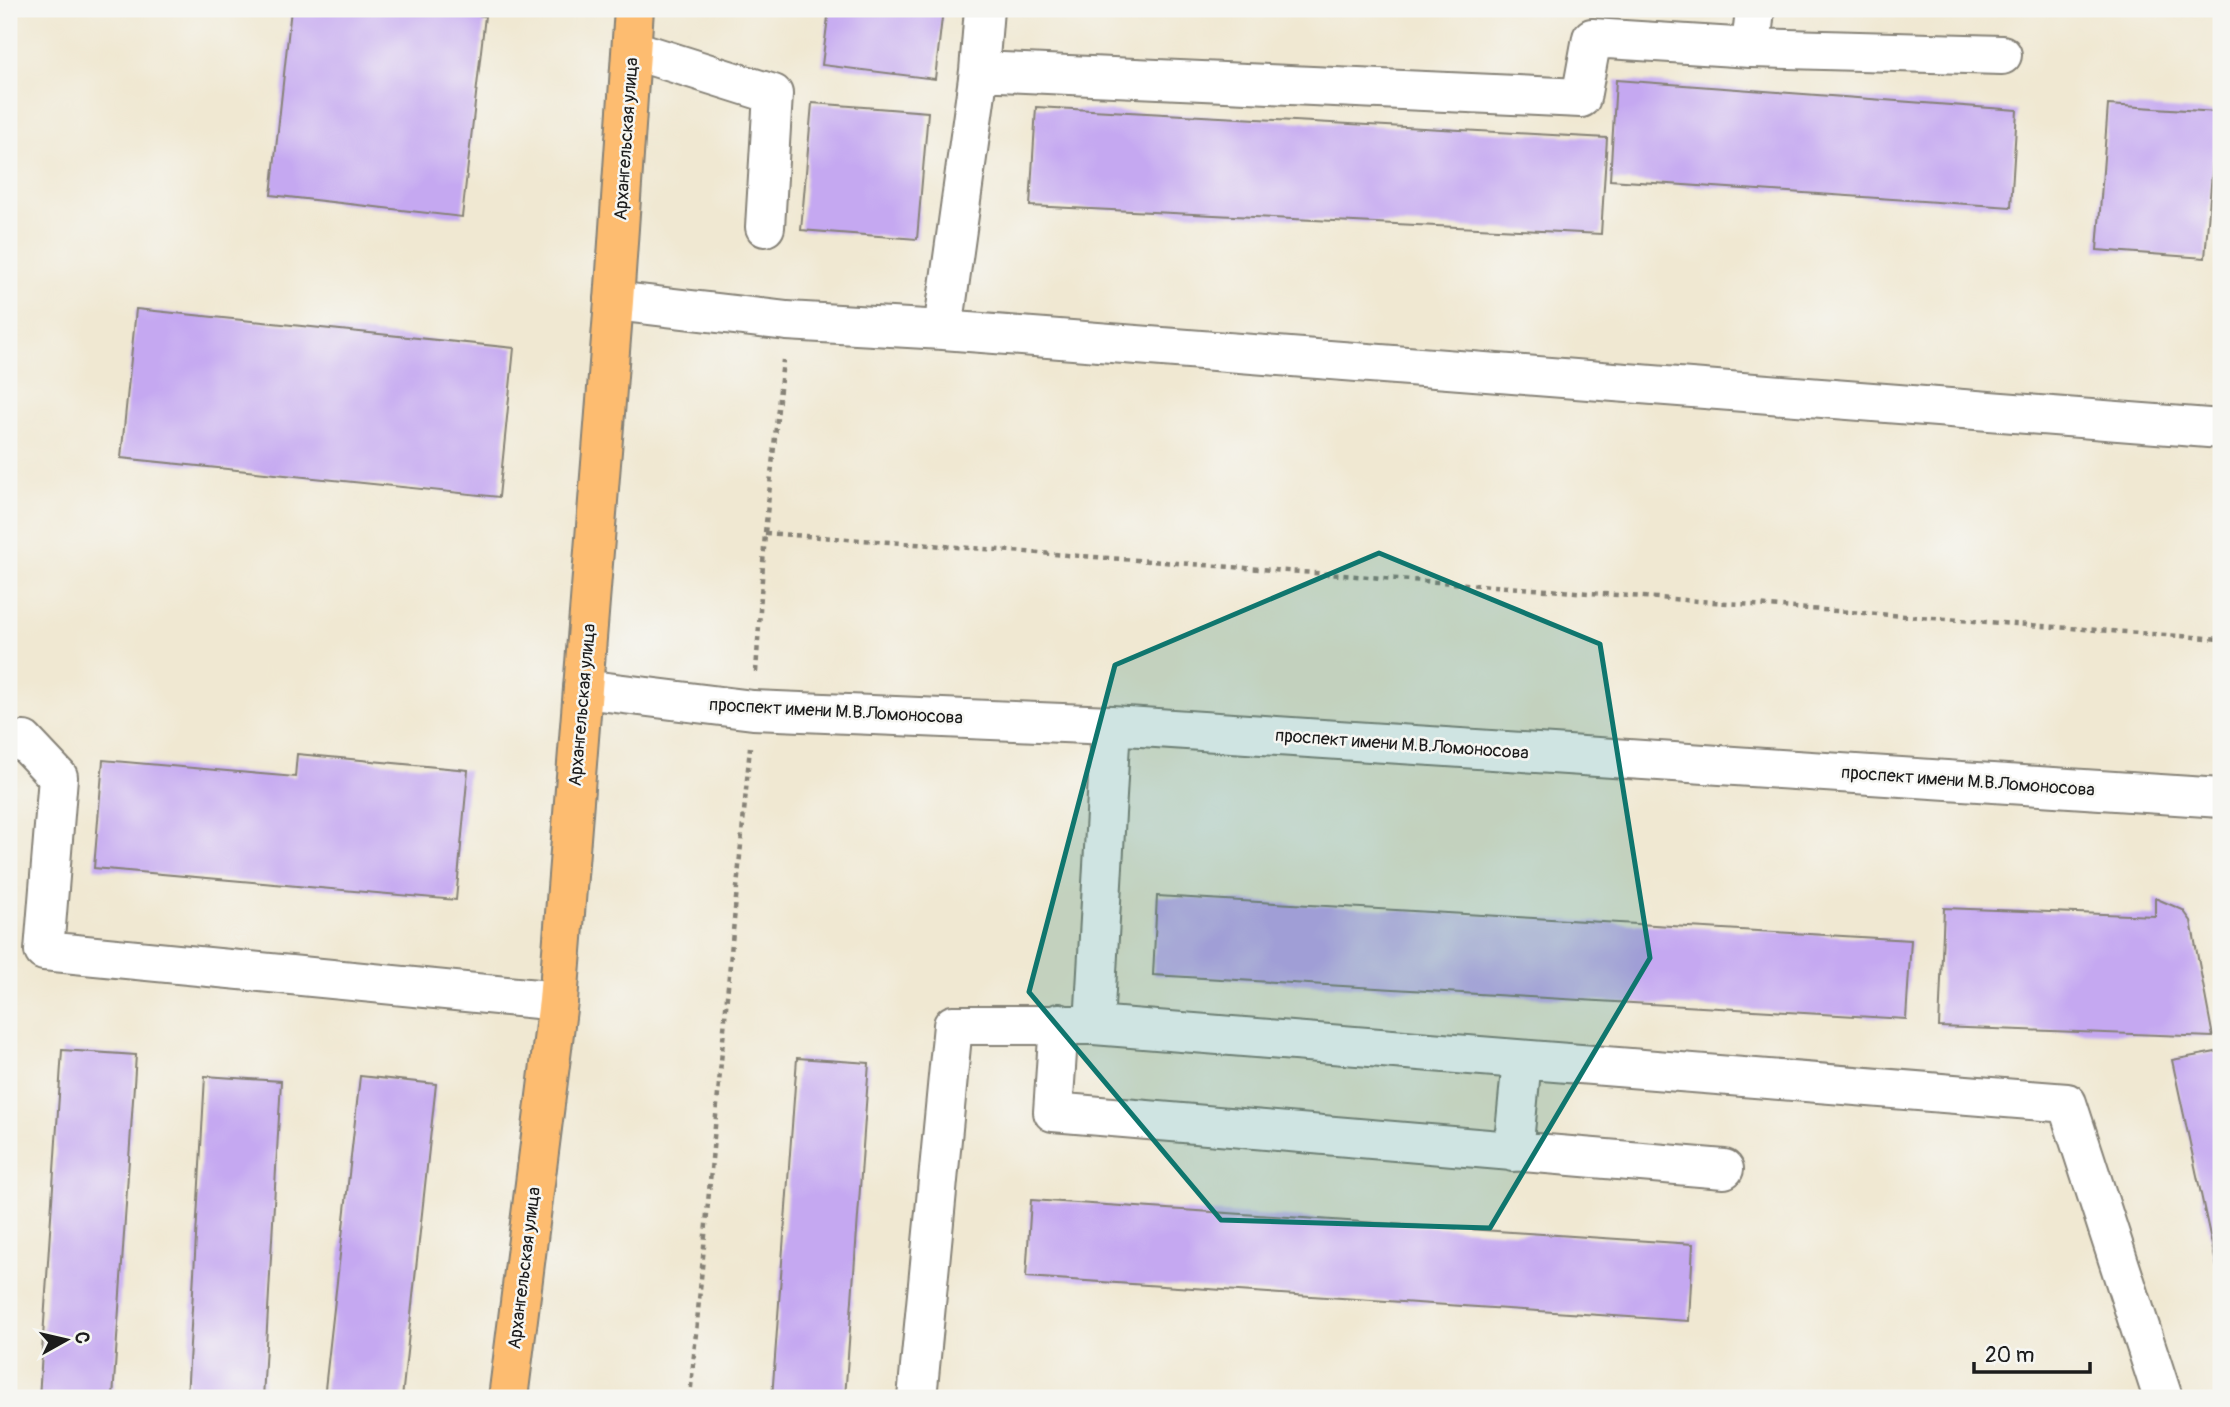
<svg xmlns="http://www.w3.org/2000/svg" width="2230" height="1407" font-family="Pangolin,sans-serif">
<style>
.building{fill:#c5a8f1}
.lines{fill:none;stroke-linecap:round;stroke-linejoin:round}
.minor-casing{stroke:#868277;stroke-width:42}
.major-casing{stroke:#868277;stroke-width:42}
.path{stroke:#868277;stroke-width:4.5;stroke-dasharray:5 5;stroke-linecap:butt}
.minor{stroke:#fff;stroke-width:38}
.major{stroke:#fdbc70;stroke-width:38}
.marked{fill:#0f766e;fill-opacity:0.2;stroke:#0f766e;stroke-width:5;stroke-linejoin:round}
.labels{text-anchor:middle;stroke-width:5;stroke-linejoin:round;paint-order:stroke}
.street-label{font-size:18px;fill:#1c1c1c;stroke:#f6f6f2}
</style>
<rect width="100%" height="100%" fill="#f6f6f2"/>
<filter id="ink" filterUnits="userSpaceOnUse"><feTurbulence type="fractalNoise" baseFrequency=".0143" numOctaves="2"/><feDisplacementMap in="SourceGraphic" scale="14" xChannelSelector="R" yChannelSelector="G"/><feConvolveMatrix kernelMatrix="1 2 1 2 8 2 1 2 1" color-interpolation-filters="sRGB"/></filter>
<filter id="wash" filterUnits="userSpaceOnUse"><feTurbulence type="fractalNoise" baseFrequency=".00686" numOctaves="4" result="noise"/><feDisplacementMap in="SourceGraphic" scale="28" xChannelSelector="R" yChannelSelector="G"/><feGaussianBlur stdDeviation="1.57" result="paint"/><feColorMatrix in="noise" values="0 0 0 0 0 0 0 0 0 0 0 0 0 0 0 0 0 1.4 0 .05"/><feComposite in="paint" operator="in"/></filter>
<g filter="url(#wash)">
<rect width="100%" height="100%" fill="#f0e8d2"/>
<g id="blocks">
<path class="building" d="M291,9H421L485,16L462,217L271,195Z
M829,9H943L935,79L822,65Z
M1616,80L2017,110L2011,207L1610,180Z
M812,103L928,112L917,239L801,230Z
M2108,105L2217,112L2205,258L2097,250Z
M1036,107L1607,138L1601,234L1030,206Z
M136,309L514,348L499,497L121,458Z
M297,754L468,770L456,900L94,868L103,760L295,777Z
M1157,896L1911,940L1906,1019L1153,975Z
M2155,898L2183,910L2191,921L2213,1037L1939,1027L1944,908L2155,916Z
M62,1050L136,1055L113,1398H39Z
M2221,1051V1282H2220L2172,1060Z
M797,1058L869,1063L845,1398H772Z
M205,1076L281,1081L263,1398H187Z
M360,1076L436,1084L402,1398H324Z
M1031,1200L1693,1244L1689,1321L1026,1277Z"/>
</g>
</g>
<g filter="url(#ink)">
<use href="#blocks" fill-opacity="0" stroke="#868277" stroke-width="2"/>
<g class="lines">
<defs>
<path id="minor" d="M1751,48L1755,9
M633,50L773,94L765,227
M979,71L984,9
M614,301L787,321L943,330L2221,429
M943,330L979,71L1581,98L1592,38L1751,48L2002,55
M583,689L753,710L1111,725L2221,798
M9,741H24L58,777L44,951L558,1001
M1059,1023L1053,1112L1724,1169
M1094,1025L2067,1103L2163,1398
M1513,1152L1522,1060
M917,1398L953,1025H1094L1111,725"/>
<path id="major" d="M508,1398L558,1001L614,301L634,9"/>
</defs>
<use href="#minor" class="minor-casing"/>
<use href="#major" class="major-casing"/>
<path class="path" d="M765,533L2221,639
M756,672L765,533L783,360
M690,1398L750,747"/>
<use href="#minor" class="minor"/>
<use href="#major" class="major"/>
</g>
</g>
<path class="marked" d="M1379,553L1600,644L1650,958L1490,1228L1221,1220L1029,992L1115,665Z"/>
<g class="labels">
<g class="street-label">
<text transform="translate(626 139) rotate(-86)" y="6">Архангельская улица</text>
<text transform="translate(582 705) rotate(-85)" y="6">Архангельская улица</text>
<text transform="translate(836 711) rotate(3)" y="6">проспект имени М.В.Ломоносова</text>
<text transform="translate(1402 744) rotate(4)" y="6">проспект имени М.В.Ломоносова</text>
<text transform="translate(1968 781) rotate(4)" y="6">проспект имени М.В.Ломоносова</text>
<text transform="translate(524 1268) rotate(-83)" y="6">Архангельская улица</text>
</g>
</g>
<rect width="2230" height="1407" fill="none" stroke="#f6f6f2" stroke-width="35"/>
<g transform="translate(66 1340) rotate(82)" stroke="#f6f6f2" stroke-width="5" paint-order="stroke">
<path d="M0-5L12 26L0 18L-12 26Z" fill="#1c1c1c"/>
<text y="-10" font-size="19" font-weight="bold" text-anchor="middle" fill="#1c1c1c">С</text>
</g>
<path d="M1974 1362v10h116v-10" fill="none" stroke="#1c1c1c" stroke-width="3.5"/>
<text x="1985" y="1362" font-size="21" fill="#1c1c1c" stroke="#f6f6f2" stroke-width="5" paint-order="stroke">20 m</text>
</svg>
